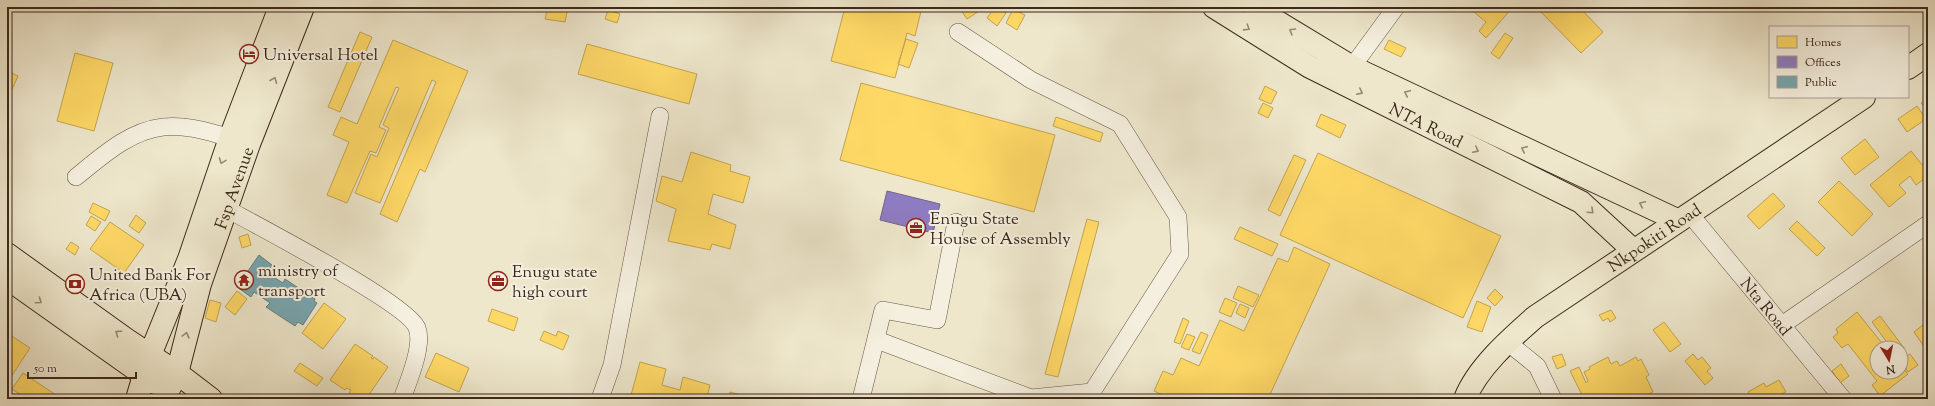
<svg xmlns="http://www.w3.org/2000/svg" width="1935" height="406" font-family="'Sorts Mill Goudy',serif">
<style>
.homes{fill:#ffd966;stroke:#c4a450}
.offices{fill:#8e7cc3;stroke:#756391}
.public{fill:#76a5af;stroke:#658083}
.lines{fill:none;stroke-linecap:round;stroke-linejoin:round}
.minor-casing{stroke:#685848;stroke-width:18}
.major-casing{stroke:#3c281c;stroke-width:24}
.minor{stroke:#f4efde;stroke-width:17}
.major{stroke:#eee7cc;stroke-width:22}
.oneway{stroke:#958874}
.labels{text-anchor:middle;stroke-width:4;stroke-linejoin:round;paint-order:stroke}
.poi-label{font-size:17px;fill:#3c281c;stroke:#f4efde;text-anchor:start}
.street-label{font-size:17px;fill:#3c281c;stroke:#f4efde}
</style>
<rect width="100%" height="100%" fill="#eee7cc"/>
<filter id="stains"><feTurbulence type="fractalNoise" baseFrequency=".005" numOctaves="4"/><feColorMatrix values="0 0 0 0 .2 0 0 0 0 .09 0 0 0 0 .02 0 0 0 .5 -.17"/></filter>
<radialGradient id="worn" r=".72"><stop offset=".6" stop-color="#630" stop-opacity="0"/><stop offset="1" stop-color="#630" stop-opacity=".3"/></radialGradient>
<path class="homes" d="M548,7H568L565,22L545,19Z
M845,7H922L915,36L907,33L895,78L831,61Z
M959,7H981L982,9L967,19Z
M995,7L1006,13L997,26L987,18Z
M1478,7H1513L1486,38L1479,31L1486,22L1474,12Z
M1544,7H1579L1603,32L1581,53L1540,11Z
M1013,9L1025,15L1017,30L1006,23Z
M608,10L620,14L617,23L605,19Z
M360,32L372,37L340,112L328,107Z
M1505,33L1513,38L1499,59L1491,53Z
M906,39L918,43L909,68L898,64Z
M393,40L468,71L425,172L420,169L397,222L380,214L436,82L432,80L380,203L355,193L371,154L377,157L389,128L383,125L399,88L396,87L379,127L386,130L376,153L370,151L347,203L327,195L349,142L333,135L341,117L357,124Z
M1389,40L1406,48L1401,57L1384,49Z
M587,44L697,74L689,104L578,74Z
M75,53L113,63L94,131L57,121Z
M7,71L18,76L9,96L7,95Z
M861,83L1055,135L1034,212L840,160Z
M1265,86L1277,92L1271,104L1259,99Z
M1928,98V113L1921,103Z
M1263,103L1273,108L1268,118L1258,113Z
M1917,106L1926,119L1907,132L1898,119Z
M1321,114L1346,125L1340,138L1316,126Z
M1056,117L1103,133L1100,142L1053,126Z
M1865,139L1879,157L1855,175L1841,158Z
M1911,151L1928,172V176L1916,185L1910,176L1899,185L1906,193L1889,207L1870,185Z
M691,152L731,165L730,171L750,177L743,203L713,194L708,214L736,225L730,249L712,244L710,250L668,241L676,209L656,201L662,176L682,182Z
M1318,153L1501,236L1463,318L1280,235Z
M1294,155L1306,160L1280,216L1268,210Z
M1839,181L1873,214L1852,236L1818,202Z
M1773,193L1785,206L1759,229L1747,216Z
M93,203L110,211L105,221L89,212Z
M136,215L146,223L139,233L129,226Z
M91,216L101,222L95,231L86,225Z
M1087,219L1099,222L1058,377L1045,374Z
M1797,221L1825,248L1817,256L1789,229Z
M110,222L144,245L124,273L90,249Z
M1240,227L1278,244L1272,256L1234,239Z
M248,234L251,245L242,248L239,237Z
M71,242L79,247L75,255L66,249Z
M1294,247L1330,264L1268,399H1172L1154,391L1163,371L1173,375L1181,358L1199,366L1220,320L1244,331L1278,258L1288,262Z
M1238,286L1259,295L1253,307L1233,298Z
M1495,289L1503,297L1495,306L1487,298Z
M237,291L247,299L235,315L225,307Z
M1225,298L1237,303L1231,317L1219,312Z
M210,300L221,303L216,322L205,318Z
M1477,301L1491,307L1482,332L1467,327Z
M324,303L346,319L323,349L302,333Z
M1240,304L1249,308L1245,318L1236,313Z
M492,309L518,318L514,331L488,321Z
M1611,310L1616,318L1610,322L1608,318L1603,321L1599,315Z
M1857,312L1886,348H1877V372H1901V366L1908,374L1880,396L1872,385L1877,381L1848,344L1842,348L1833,337L1838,333L1836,329Z
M1880,316L1904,348L1901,350V348H1891L1872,322Z
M1183,318L1189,321L1180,344L1174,342Z
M1928,321V346L1925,348L1914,332Z
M1664,322L1681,344L1670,352L1653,330Z
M544,331L556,336L558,331L569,336L563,350L540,340Z
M1201,332L1208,335L1200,354L1192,351Z
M7,333L30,348L7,383Z
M1187,334L1195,337L1189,350L1181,347Z
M355,344L373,356L371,358L373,359L374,357L388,367L366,399H358L349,393L351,390L347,388L345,390L330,380Z
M436,353L469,368L459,392L425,377Z
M1562,354L1566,365L1557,369L1552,357Z
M1693,354L1698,360L1702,357L1711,368L1707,371L1713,378L1705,385L1685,361Z
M1910,354L1918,365L1908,372L1901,360Z
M1608,357L1611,364L1617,361L1620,366L1636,357L1638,361L1641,359L1649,375L1646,377L1653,392L1638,399H1584L1570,371L1579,367L1586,383L1588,381L1584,372L1590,369L1589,367Z
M640,362L666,369L662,385L680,390L683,377L710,385L707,398L711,399H630Z
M300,363L323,378L317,386L294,371Z
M1841,364L1849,376L1840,383L1832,371Z
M23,373L62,399H27L12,389Z
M1779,380L1786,392L1779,395L1781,399H1752L1748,392L1764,383L1766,387Z
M730,392L755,399H728Z"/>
<path class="offices" d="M887,191L940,204L933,233L880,220Z"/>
<path class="public" d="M259,255L272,265L267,273L283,283L285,279L315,299L314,301L317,303L303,325L298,322L295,326L266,307L270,303L254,292L251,297L237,287Z"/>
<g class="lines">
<defs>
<g id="minor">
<path d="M1352,67L1396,7"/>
<path d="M76,177C102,156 129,131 163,127C188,124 218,134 242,142"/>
<path d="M216,203C248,221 408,303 417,328C424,345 408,382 402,399"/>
<path id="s1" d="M1689,213L1843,399"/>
<path d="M1782,325L1928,224"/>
<path d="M877,340L1031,398L1092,392L1180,254L1178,217L1120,124L1031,80L958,32"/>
<path d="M1506,341L1537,366L1553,399"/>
<path d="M600,399L612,365L660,116"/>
<path d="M861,399L883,310L937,320L956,222"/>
</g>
<g id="major">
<path id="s2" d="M1214,7L1310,67L1581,202L1633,250"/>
<path d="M1253,7L1352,67L1677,220"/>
<path d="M1908,68L1928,54"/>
<path d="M7,254L127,340L177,373L211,399"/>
<path d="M7,278L155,383"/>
<path d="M137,399L150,355L189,259L230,138L280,7"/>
<path id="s3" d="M164,399L177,373L200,284L249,144L303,7"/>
<path id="s4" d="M1465,399C1477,368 1510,339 1535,317L1864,97"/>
</g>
</defs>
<use href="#minor" class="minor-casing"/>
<use href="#major" class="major-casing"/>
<use href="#minor" class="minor"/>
<use href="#major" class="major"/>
</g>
<defs><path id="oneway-chevron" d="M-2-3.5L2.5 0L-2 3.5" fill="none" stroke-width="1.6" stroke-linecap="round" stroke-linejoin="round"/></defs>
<g class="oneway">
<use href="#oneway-chevron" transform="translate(1247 28) rotate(32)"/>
<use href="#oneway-chevron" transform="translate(1292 31) rotate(-149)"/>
<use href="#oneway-chevron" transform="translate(274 80) rotate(-68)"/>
<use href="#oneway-chevron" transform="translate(1360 92) rotate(27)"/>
<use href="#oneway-chevron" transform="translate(1407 93) rotate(-155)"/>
<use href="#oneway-chevron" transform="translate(1524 149) rotate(-155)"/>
<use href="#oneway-chevron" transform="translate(1476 150) rotate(26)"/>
<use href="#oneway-chevron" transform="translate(222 161) rotate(110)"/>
<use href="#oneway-chevron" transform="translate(1642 204) rotate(-155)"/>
<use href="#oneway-chevron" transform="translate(1591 211) rotate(43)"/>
<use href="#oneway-chevron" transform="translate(39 301) rotate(35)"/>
<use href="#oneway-chevron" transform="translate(118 333) rotate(-145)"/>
<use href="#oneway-chevron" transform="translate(186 335) rotate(-75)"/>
</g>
<defs>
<symbol id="hotel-ring" viewBox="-11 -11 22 22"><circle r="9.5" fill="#f4efde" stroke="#8f2418" stroke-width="1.5"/><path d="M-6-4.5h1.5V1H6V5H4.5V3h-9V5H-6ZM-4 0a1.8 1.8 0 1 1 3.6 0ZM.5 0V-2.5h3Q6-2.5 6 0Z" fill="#8f2418"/></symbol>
<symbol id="office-ring" viewBox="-11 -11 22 22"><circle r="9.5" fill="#f4efde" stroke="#8f2418" stroke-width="1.5"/><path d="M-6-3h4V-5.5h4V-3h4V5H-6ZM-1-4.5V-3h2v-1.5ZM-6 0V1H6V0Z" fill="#8f2418"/></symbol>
<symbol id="temple-ring" viewBox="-11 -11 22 22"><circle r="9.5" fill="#f4efde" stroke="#8f2418" stroke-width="1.5"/><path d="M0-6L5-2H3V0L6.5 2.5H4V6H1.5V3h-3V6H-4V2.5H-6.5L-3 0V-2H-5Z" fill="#8f2418"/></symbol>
<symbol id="bank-ring" viewBox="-11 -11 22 22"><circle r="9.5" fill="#f4efde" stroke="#8f2418" stroke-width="1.5"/><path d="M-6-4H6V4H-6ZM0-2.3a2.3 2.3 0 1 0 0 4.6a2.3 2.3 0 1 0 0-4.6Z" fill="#8f2418"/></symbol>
</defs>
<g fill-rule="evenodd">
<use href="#hotel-ring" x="238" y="43" width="22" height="22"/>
<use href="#office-ring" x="905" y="217" width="22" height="22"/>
<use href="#temple-ring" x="233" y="269" width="22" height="22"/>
<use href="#office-ring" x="487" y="270" width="22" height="22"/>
<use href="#bank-ring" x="64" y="273" width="22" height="22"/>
</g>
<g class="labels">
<g class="poi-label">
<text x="263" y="60">Universal Hotel</text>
<text x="930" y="224">Enugu State<tspan x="930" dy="20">House of Assembly</tspan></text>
<text x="258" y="276">ministry of<tspan x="258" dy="20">transport</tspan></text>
<text x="512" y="277">Enugu state<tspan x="512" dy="20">high court</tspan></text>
<text x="89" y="280">United Bank For<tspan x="89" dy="20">Africa (UBA)</tspan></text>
</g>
<g class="street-label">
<text dy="6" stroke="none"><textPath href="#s2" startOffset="243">NTA Road</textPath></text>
<text dy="6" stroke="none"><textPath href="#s3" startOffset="223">Fsp Avenue</textPath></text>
<text dy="6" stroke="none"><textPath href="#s4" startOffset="252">Nkpokiti Road</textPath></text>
<text dy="6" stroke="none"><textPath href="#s1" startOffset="121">Nta Road</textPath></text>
</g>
</g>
<rect width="1935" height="406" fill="none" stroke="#eee7cc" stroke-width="24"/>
<rect x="8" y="8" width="1919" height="390" fill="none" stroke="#3c281c" stroke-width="2"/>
<rect x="12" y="12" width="1911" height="382" fill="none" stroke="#3c281c"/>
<rect x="1769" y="26" width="140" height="72" fill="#f4efde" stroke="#aa9f90"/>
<rect x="1777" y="36" width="20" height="12" fill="#ffd966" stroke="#aa9f90"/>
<text x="1805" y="46" font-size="12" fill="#3c281c">Homes</text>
<rect x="1777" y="56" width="20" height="12" fill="#8e7cc3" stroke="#aa9f90"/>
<text x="1805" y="66" font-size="12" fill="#3c281c">Offices</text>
<rect x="1777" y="76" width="20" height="12" fill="#76a5af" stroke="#aa9f90"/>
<text x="1805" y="86" font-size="12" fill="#3c281c">Public</text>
<g transform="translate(1889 360) rotate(170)"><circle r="19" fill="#f4efde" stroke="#aa9f90"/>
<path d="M0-3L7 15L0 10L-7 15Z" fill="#8f2418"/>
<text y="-6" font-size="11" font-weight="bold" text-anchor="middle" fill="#3c281c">N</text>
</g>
<path d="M28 372v6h108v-6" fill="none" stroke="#3c281c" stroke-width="2"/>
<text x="34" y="372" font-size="12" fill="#3c281c" stroke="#f4efde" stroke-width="3" paint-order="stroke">50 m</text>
<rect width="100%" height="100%" filter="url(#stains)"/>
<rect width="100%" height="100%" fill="url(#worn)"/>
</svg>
